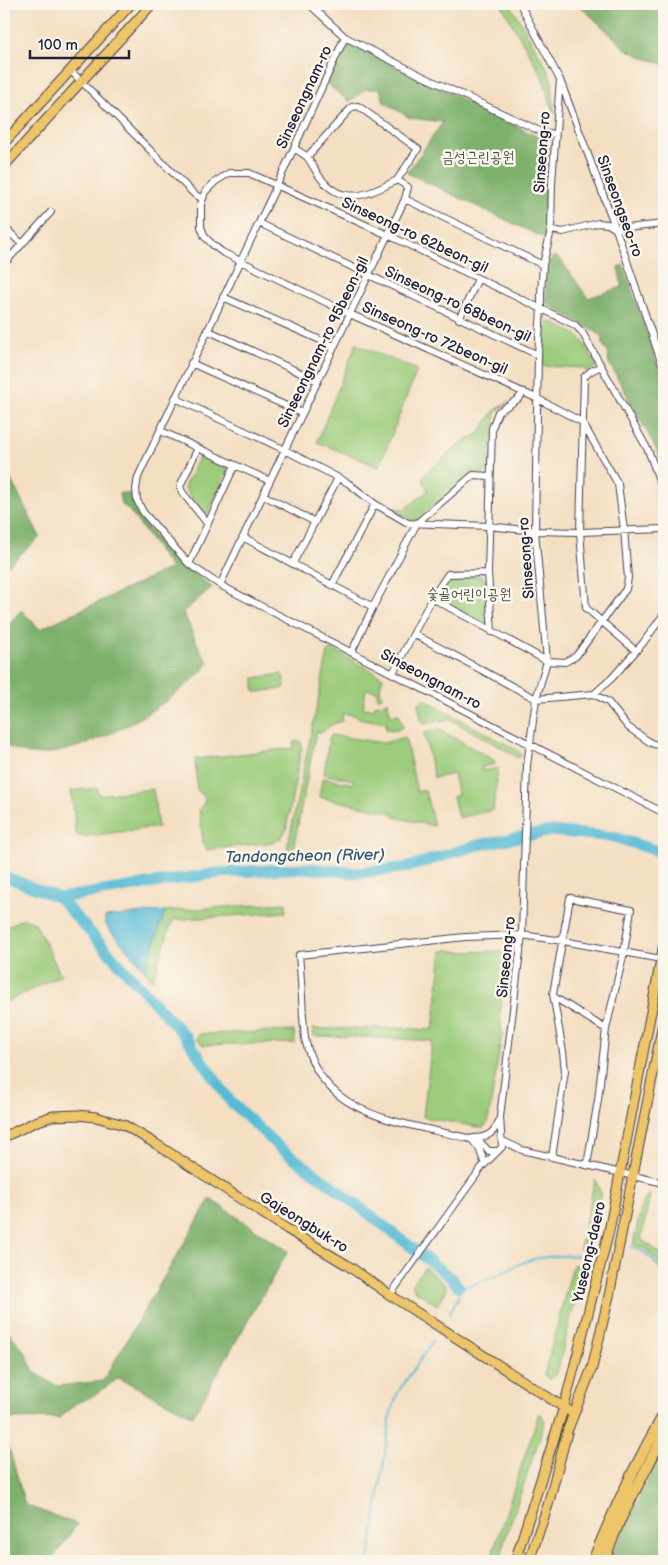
<svg xmlns="http://www.w3.org/2000/svg" width="668" height="1565" font-family="'Balsamiq Sans','Poor Story',sans-serif">
<style>
.green{fill:#9ccc7b;stroke:#5f775b}
.forest{fill:#7db06b;stroke:#506953}
.water{fill:#56bbd5;stroke:#3c6e88}
.lines{fill:none;stroke-linecap:round;stroke-linejoin:round}
.stream{stroke:#56bbd5;stroke-width:2}
.river{stroke:#56bbd5;stroke-width:11}
.minor-casing{stroke:#423e4f;stroke-width:8}
.major-casing{stroke:#423e4f;stroke-width:11}
.highway-casing{stroke:#423e4f;stroke-width:12}
.minor{stroke:#fff;stroke-width:6}
.major{stroke:#eec569;stroke-width:9}
.highway{stroke:#eec569;stroke-width:10}
.labels{text-anchor:middle;stroke-width:5;stroke-linejoin:round;paint-order:stroke}
.street-label{font-size:15px;fill:#22223b;stroke:#fbf7ec}
.park-label{font-size:15px;fill:#47554e;stroke:#fbf7ec}
.water-label{font-size:16px;font-style:italic;fill:#345871;stroke:#fbf7ec}
</style>
<rect width="100%" height="100%" fill="#fbf7ec"/>
<filter id="ink" filterUnits="userSpaceOnUse"><feTurbulence type="fractalNoise" baseFrequency=".02" numOctaves="2"/><feDisplacementMap in="SourceGraphic" scale="10" xChannelSelector="R" yChannelSelector="G"/><feConvolveMatrix kernelMatrix="1 2 1 2 8 2 1 2 1" color-interpolation-filters="sRGB"/></filter>
<filter id="wash" filterUnits="userSpaceOnUse"><feTurbulence type="fractalNoise" baseFrequency=".0096" numOctaves="4" result="noise"/><feDisplacementMap in="SourceGraphic" scale="20" xChannelSelector="R" yChannelSelector="G"/><feGaussianBlur stdDeviation="1.12" result="paint"/><feColorMatrix in="noise" values="0 0 0 0 0 0 0 0 0 0 0 0 0 0 0 0 0 1.4 0 .05"/><feComposite in="paint" operator="in"/></filter>
<g filter="url(#wash)">
<rect width="100%" height="100%" fill="#f4dfc3"/>
<path class="green" d="M501,4H510L546,66L552,81L554,114L542,76Z
M551,322L577,335L582,340L597,366L586,372L584,368L543,366L545,325Z
M356,344L417,370L379,467L317,442Z
M509,402L496,412L488,470L485,473H472L416,520H412L391,508L405,509L428,491L422,477L461,443L479,434L494,411Z
M203,455L227,467L228,470L208,513L206,514L199,509L184,487L200,456Z
M480,576L486,580L489,621L484,624L439,600L437,595L449,577Z
M332,649L383,677L380,687L382,697L379,698L377,696V691L366,689L363,708L374,709L375,705L389,702L388,705L391,715L399,714L403,727L398,730L386,729V723L358,718L357,716L343,713L342,721L331,725L322,732H316L292,855L286,854L328,652Z
M281,674L283,676L285,687L283,689L256,692L254,691V678Z
M424,699L517,750L521,755L520,757H516L509,752L450,719L425,724L422,723L418,704Z
M439,729L495,761V764L482,767L483,771L498,768L493,810L458,818L453,797L458,795L453,774L434,778L424,733Z
M332,735L383,743L405,737L417,792L425,790L434,826L394,817V813L319,797L322,780L324,778L353,784L354,780L324,774L329,738Z
M300,741L302,745L286,830L281,838L274,842L206,850L204,848L199,809L204,803L205,798L197,789L195,759L294,748V742Z
M97,788L99,795L153,789L158,827L79,837L76,834L71,791Z
M286,903V912L173,920L152,980L145,970L165,911Z
M24,918L35,923L61,975L4,1003V928Z
M448,950L461,952L499,951L502,952L508,958L500,1012L502,1034L488,1122L483,1128L423,1117L432,1041L362,1037L314,1036L313,1029L399,1028L433,1030L442,951Z
M294,1031L295,1043L203,1045L196,1038L200,1034Z
M595,1179L601,1193L586,1250L580,1249Z
M648,1195H650L641,1239L664,1256V1268L645,1249L633,1244L643,1200Z
M584,1264L557,1373L549,1379L544,1375L573,1265Z
M425,1267L446,1286V1291L437,1305L414,1290L413,1283Z
M539,1413L542,1415L545,1422L504,1542L501,1561H490Z"/>
<path class="forest" d="M578,4H664V64L644,58L626,49Z
M352,45L544,140L549,148L544,238L407,173L443,122L410,118L384,102L380,89H365L350,102L327,84L345,48Z
M554,256L560,259L588,298L622,287L618,267L623,265L664,384V474L663,464L651,439L608,361L609,355L602,343L603,339L601,335L547,304C545,293 545,264 554,256Z
M10,478L40,537L4,569V492Z
M119,493L132,494L134,507L143,522L170,556L212,587L183,612L200,650L209,663C174,704 87,756 33,754C24,754 13,748 4,745V630L21,610L40,629L171,568L129,510L121,504Z
M210,1199L288,1251L193,1416L119,1378L91,1397L76,1403L60,1418L11,1419L4,1428V1326L25,1352L34,1372L57,1386L103,1381Z
M4,1441L9,1447L25,1505L77,1524L51,1561H4Z
M664,1446V1538L660,1542L664,1548V1561H609Z"/>
<path class="water" d="M165,911L145,970L107,927L105,922V917Z"/>
<g class="lines">
<path class="stream" d="M631,1247C646,1249 656,1263 664,1274
M449,1314L459,1296V1287C477,1285 494,1278 510,1269C515,1267 519,1264 524,1262C544,1255 565,1256 586,1255
M369,1561L391,1413L398,1392L433,1341"/>
<path class="river" d="M4,876L59,898L217,873L305,868L358,873L408,867L478,845L551,831L614,837L664,853
M59,898L185,1036L230,1101L280,1148L330,1184L450,1277L459,1287"/>
</g>
</g>
<g filter="url(#ink)">
<g class="lines">
<defs>
<path id="minor" d="M309,4L345,37L422,76L542,132L555,134
M520,4L560,80L616,229L664,370
M345,37L277,185L138,477L136,489L137,500L143,512L189,564L220,585L664,813
M70,70L194,194L203,199
M294,148C298,151 304,154 307,157C312,163 315,171 320,177C342,208 371,194 397,180L408,187L405,199L543,265
M307,157L352,107L358,106L418,149L397,180
M259,223L538,355
M4,227L22,244
M551,230L563,232L598,223L608,224L616,229L664,224
M4,264L51,212
M223,297L334,346
M459,319L478,279
M207,330L318,381
M191,363L302,413
M601,366L591,371L584,377L580,532L586,608L636,651
M175,398L285,450L348,483L375,504L408,523L488,526L535,531L580,532L664,529
M161,431L270,481
M198,448L180,486L182,492L207,523
M263,495L315,522
M243,537L373,607
M293,563L338,478
M189,564L235,465
M220,585L405,199
M332,585L375,504
M432,598L547,661L565,662L576,656L626,589L628,578L624,530L618,484L582,422L538,399L350,314L222,252L213,245L205,237L201,227V204L205,192L215,182L229,173H249L388,235L575,325L582,332L648,450L661,485L664,500
M492,632L488,573L492,428L498,412L518,399L524,392
M414,634L536,699L594,694L612,678L643,643L664,614
M352,651L373,607L417,523L473,475L490,476
M393,673L432,598L448,574L488,573
M594,694L608,702L628,727L638,734L651,743L664,747
M554,997L606,1029
M473,1138C486,1138 494,1134 499,1121
M473,1141L479,1148L484,1162
M503,1141L522,1150L664,1183
M498,1151H489L481,1143L467,1138C404,1122 325,1119 306,1043C304,1035 304,1025 303,1016C302,996 301,976 299,955L465,937L522,935L563,941L661,959
M552,1157L565,1071L563,1052L553,994L570,898L631,910L624,952L606,1029L598,1100L587,1165
M390,1295L482,1167L502,1147L500,1117L522,935L527,765L536,699L547,661L535,531L538,355L541,308V293L543,265L551,230L552,182L560,80"/>
<path id="major" d="M4,143L131,4
M4,166L152,4
M4,1137L35,1122L53,1116L77,1115L96,1117L124,1125L156,1144L287,1229L347,1265L390,1295L574,1414
M515,1561L564,1407L609,1231L664,944
M529,1561L548,1505L568,1429L592,1368L609,1296L664,1018"/>
<path id="highway" d="M593,1561C613,1511 637,1461 664,1414
M604,1561L619,1522L664,1434"/>
</defs>
<use href="#minor" class="minor-casing"/>
<use href="#major" class="major-casing"/>
<use href="#highway" class="highway-casing"/>
<use href="#minor" class="minor"/>
<use href="#major" class="major"/>
<use href="#highway" class="highway"/>
</g>
</g>
<g class="labels">
<g class="street-label">
<text transform="translate(304 97) rotate(-65)" y="5">Sinseongnam-ro</text>
<text transform="translate(542 152) rotate(-86)" y="5">Sinseong-ro</text>
<text transform="translate(620 206) rotate(70)" y="5">Sinseongseo-ro</text>
<text transform="translate(415 235) rotate(25)" y="5">Sinseong-ro 62beon-gil</text>
<text transform="translate(458 304) rotate(25)" y="5">Sinseong-ro 68beon-gil</text>
<text transform="translate(435 338) rotate(24)" y="5">Sinseong-ro 72beon-gil</text>
<text transform="translate(323 342) rotate(-64)" y="5">Sinseongnam-ro 95beon-gil</text>
<text transform="translate(526 558) rotate(-94)" y="5">Sinseong-ro</text>
<text transform="translate(431 679) rotate(28)" y="5">Sinseongnam-ro</text>
<text transform="translate(506 957) rotate(-84)" y="5">Sinseong-ro</text>
<text transform="translate(304 1222) rotate(32)" y="5">Gajeongbuk-ro</text>
<text transform="translate(589 1252) rotate(-77)" y="5">Yuseong-daero</text>
</g>
<g class="park-label">
<text x="478" y="162">금성근린공원</text>
<text x="469" y="599">숯골어린이공원</text>
</g>
<g class="water-label">
<text transform="translate(305 855) rotate(-1)" y="6">Tandongcheon (River)</text>
</g>
</g>
<rect width="668" height="1565" fill="none" stroke="#fbf7ec" stroke-width="20"/>
<path d="M30 50v8h99v-8" fill="none" stroke="#22223b" stroke-width="2.5"/>
<text x="38" y="50" font-size="15" fill="#22223b" stroke="#fbf7ec" stroke-width="4" paint-order="stroke">100 m</text>
</svg>
